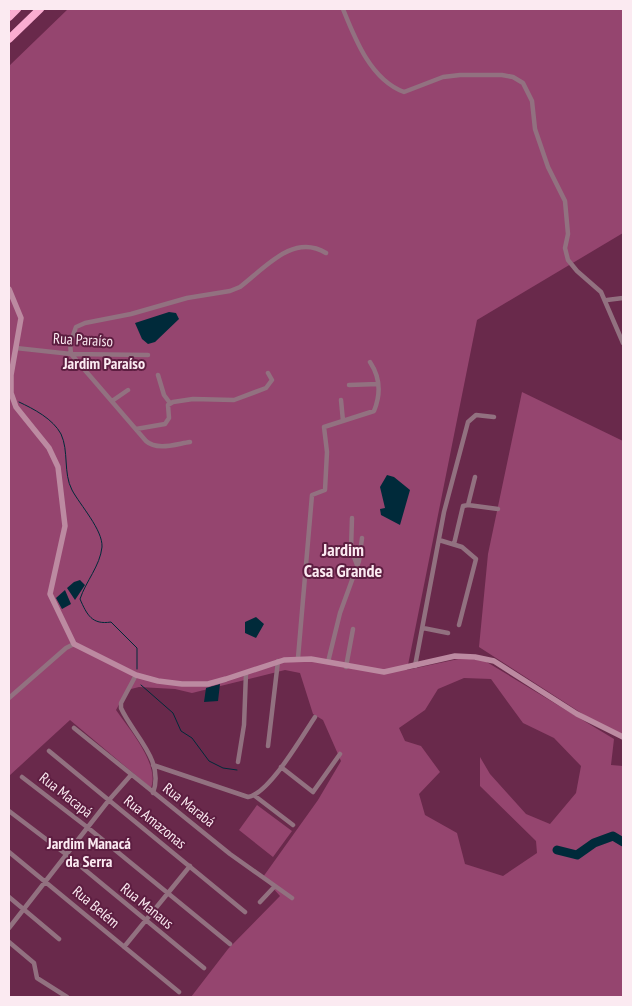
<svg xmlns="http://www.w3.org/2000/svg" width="632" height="1006" font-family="'PT Sans Narrow',sans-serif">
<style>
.green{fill:#95456f;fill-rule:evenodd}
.water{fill:#002a3a}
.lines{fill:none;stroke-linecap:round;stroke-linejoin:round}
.stream{stroke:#002a3a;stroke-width:1}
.river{stroke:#002a3a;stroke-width:9}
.minor{stroke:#927180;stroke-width:4.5}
.secondary{stroke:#bc8aa1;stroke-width:5.5}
.motorway{stroke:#faadd1;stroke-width:8}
.labels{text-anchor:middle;stroke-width:4;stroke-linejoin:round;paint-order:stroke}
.street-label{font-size:15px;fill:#fbeaf1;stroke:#5d1e41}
.neighbourhood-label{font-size:16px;font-weight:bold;fill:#fbeaf1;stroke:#5d1e41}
.quarter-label{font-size:18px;font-weight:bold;fill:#fbeaf1;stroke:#5d1e41}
</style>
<rect width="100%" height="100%" fill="#69294b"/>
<path class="green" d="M68,9H623V233L477,320L407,670L463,658L485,661L614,739L611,765L623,766V997H191L228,949L280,896L263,877L318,800L341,761L323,720L313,714L300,673L285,670L192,693L175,689L139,687L127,690L116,710C129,729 160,764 151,788L70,720L9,776V66ZM464,678L491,679L523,723L554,738L581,766L576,793L550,824L526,814L490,774L480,757V786L536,841L537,853L503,876L465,864L457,833L425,815L419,794L440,772L421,746L405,741L399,728L425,710L438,689Z
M522,392L623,441V740L479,647L488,554Z
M257,805L292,831L273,857L239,830Z"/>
<path class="water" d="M169,312L176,313L179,319L155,342L148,344L142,339L135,323Z
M387,475L394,477L410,490L400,525L381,515L380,509L385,508L380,487Z
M80,580L85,585L75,600L67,588L74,582Z
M65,590L71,604L62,609L56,598Z
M256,617L264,624L256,638L245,633V622Z
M220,684L218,701L204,702L206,688Z"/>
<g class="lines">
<path class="stream" d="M19,402C34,409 53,419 61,434C69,451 63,473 72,490C80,505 103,530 102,547C100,566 86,581 80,599C87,615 92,625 111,622L137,648V669
M141,685L173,713L181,731L192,738L209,761L223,768L237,770"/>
<path class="river" d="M557,850L577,855L594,843L613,836L623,842"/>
<path class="minor" d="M343,9C355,39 371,80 404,92L443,77L460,75H502L513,77L523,83L532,101L535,129L548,167L565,201L568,234L565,248L568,260L577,271L601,292L623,343
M607,300L623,298
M16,348L71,354L148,355
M158,375L164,395L170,403
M349,385L378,384
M341,400L343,421
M112,401L128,390
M136,429L165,424L169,418L168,405L173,402L193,399L234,400L266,388L272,380L268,373
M190,442C176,444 157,451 146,441L71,354L70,344L76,327L85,323L131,314L187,298L230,291L240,287C265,268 293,233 326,253
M475,477L468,505L498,509
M352,518L351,549L357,565
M439,540L462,547L476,559L459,625
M454,544L463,506L468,505
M423,628L448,633
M298,658L312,495L325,490L327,452L324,427L374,411C381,394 380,377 370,362
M328,662L340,613L359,561L362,538
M415,666L444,512L468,422L476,415L494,417
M346,667L353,629
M136,675L121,703V708C133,735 165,760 153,793
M9,698L66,648L74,644
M74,728L230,854L292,898
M268,746L278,661
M49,751L245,912
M238,762L244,725L246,673
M153,765L248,797C269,794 303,735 315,717
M281,767L313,792L340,754
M22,777L87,827L230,944
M255,796L293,825
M9,811L67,855L204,968
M9,852L179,992
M9,897L59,939
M260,902L275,886
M9,928L109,800L131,775
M9,942L34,963L37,978L67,997
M124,947L190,866"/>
<path class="secondary" d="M9,289L21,318L11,375V393L16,407L49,448L58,467L65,526L50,594L74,644L136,675L158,681L182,684H208L226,679L284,660L311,659L384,672L455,656L475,657L494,661L577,714L623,737"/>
<path class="motorway" d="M9,17L17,9
M9,39L40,9"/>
</g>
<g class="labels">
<g class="street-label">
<text transform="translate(83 340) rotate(3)" y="5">Rua Paraíso</text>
<text transform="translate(66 795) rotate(38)" y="5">Rua Macapá</text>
<text transform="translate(189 805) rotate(38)" y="5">Rua Marabá</text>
<text transform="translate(155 822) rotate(39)" y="5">Rua Amazonas</text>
<text transform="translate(147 906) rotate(39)" y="5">Rua Manaus</text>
<text transform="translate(96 907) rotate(40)" y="5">Rua Belém</text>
</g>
<g class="neighbourhood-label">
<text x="104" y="369">Jardim Paraíso</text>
<text x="89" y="849">Jardim Manacá<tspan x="89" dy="18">da Serra</tspan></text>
</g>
<g class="quarter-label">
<text x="343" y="556">Jardim<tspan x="343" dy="21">Casa Grande</tspan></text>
</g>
</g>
<rect width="632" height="1006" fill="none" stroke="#fbeaf1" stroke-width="20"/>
</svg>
